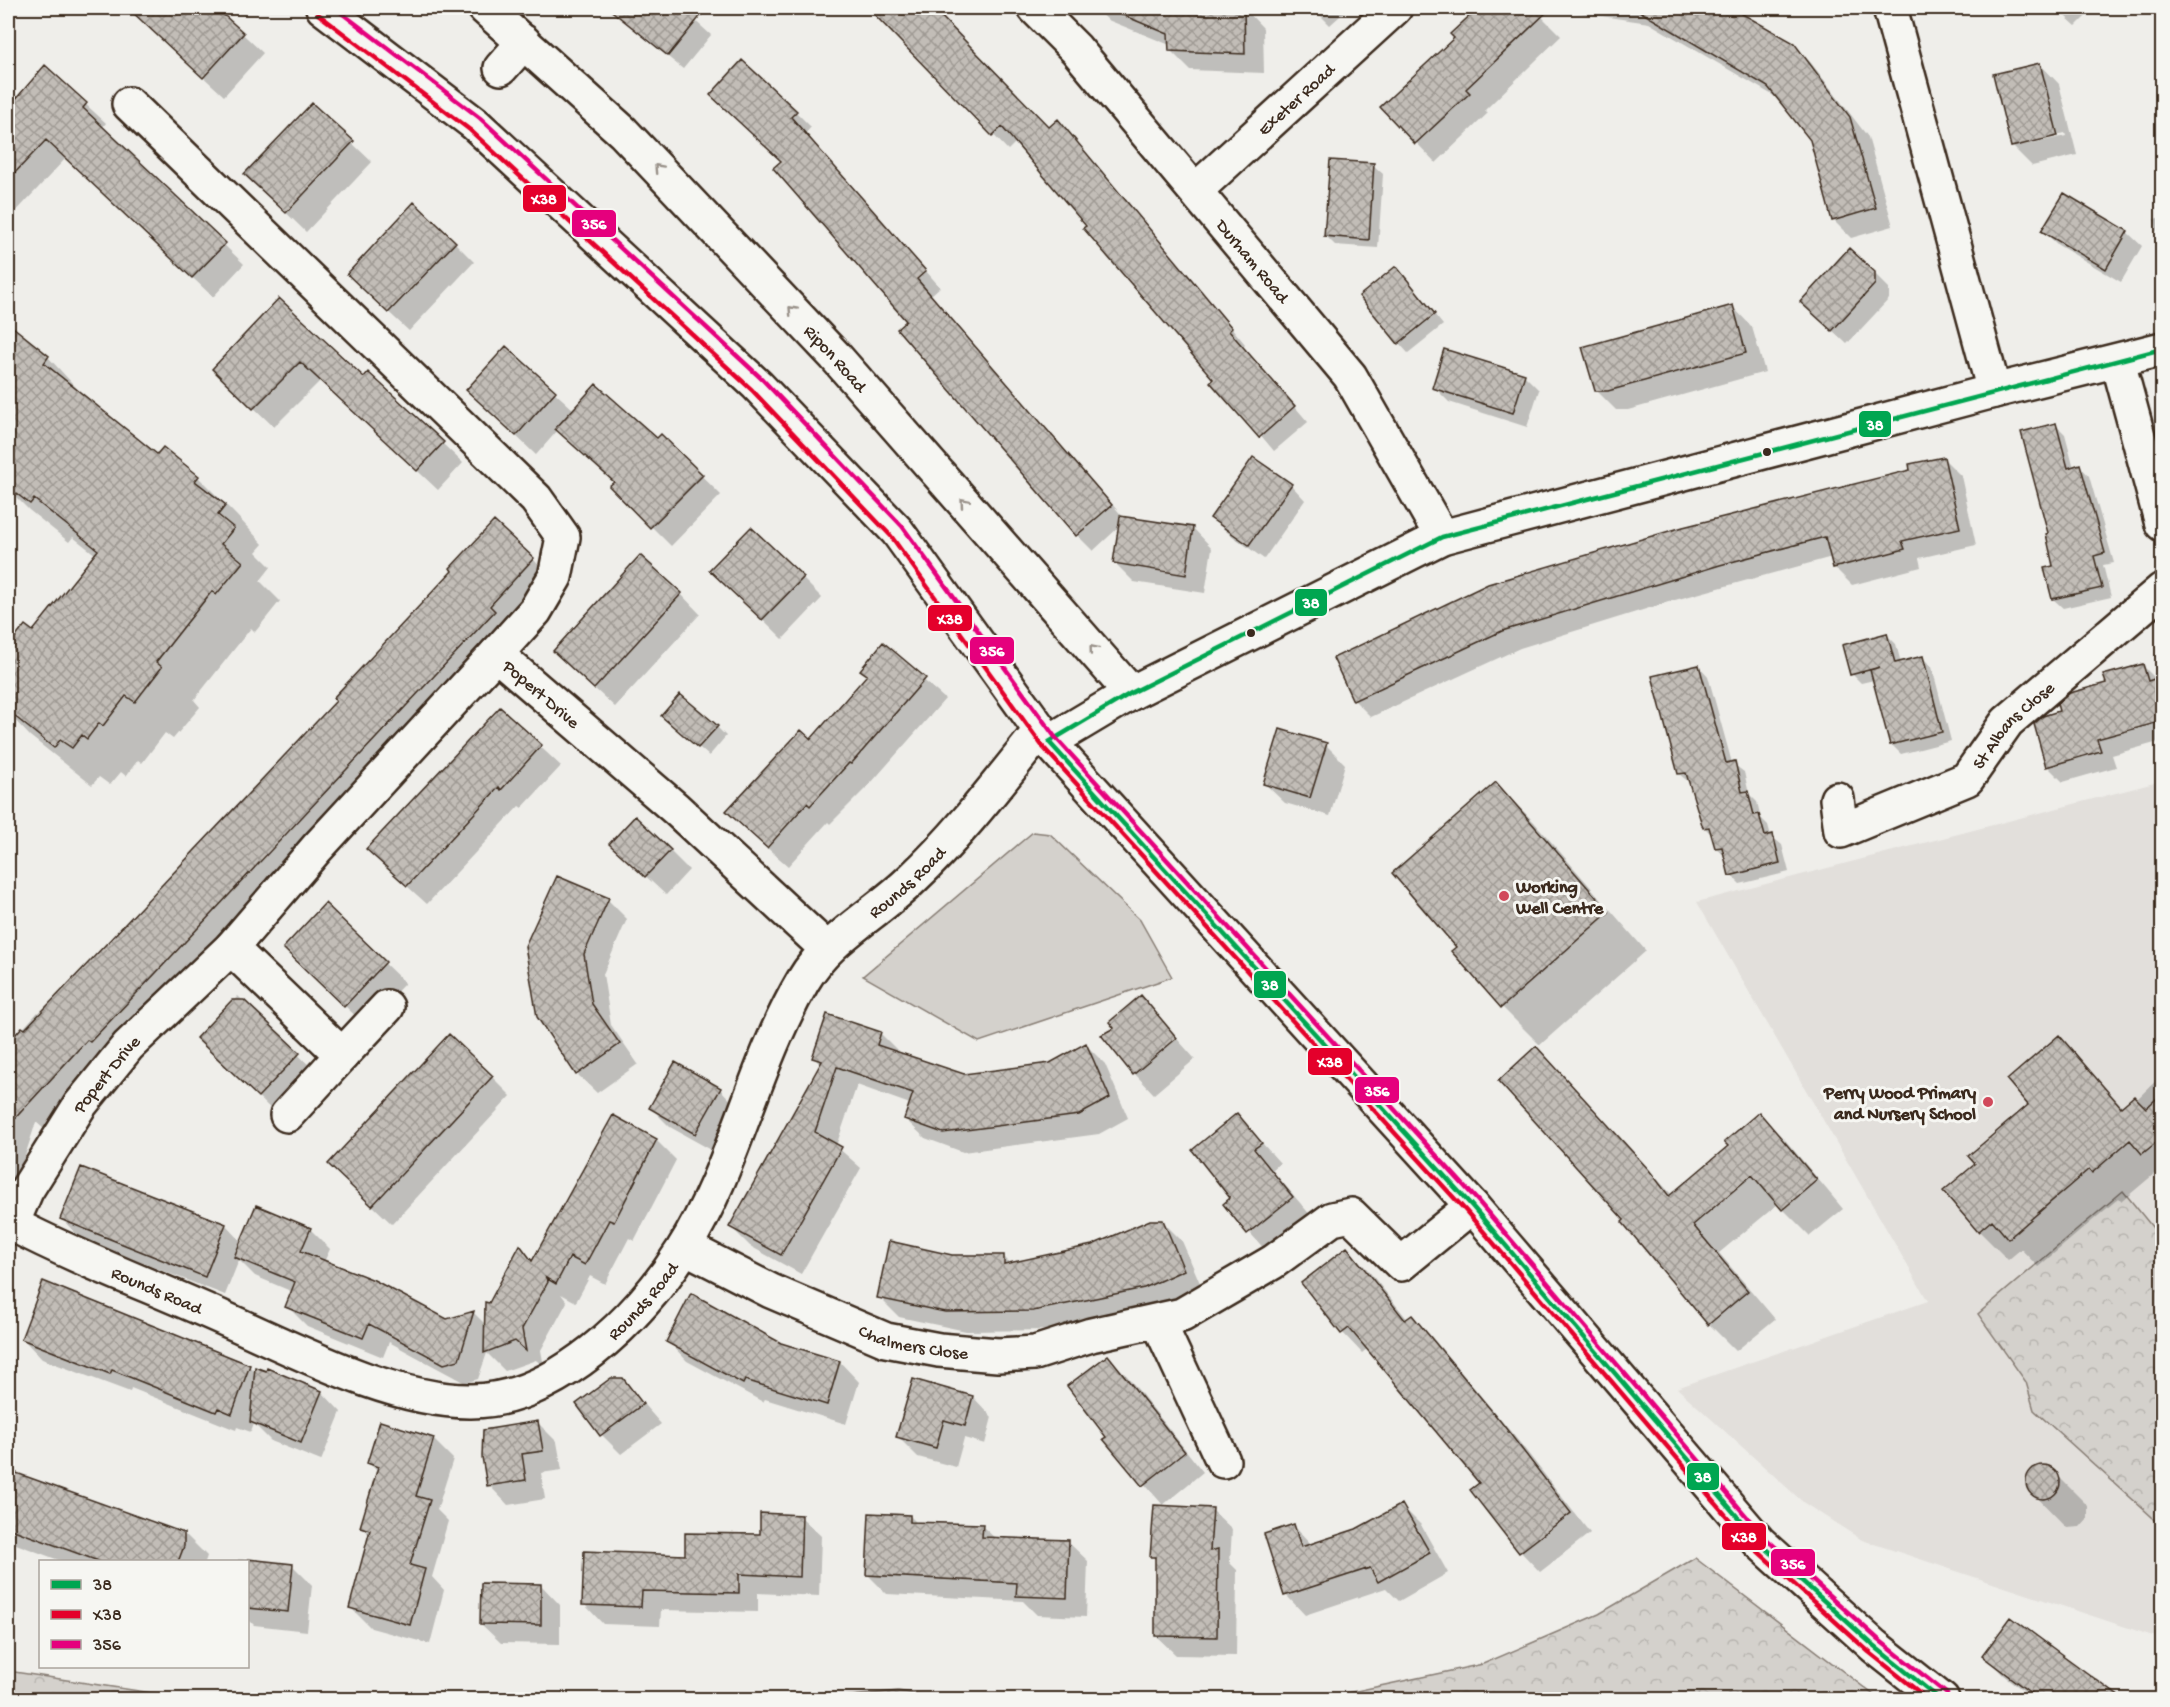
<svg xmlns="http://www.w3.org/2000/svg" width="2170" height="1707" font-family="'Gochi Hand',sans-serif">
<style>
.built{fill:#e2dfdb}
.grass{fill:#d4d1cc;stroke:#887e75;stroke-width:1.5}
.park{fill:url(#park-crowns);stroke:#887e75;stroke-width:1.5}
.shadow{fill:#0003;fill-rule:evenodd}
.building{fill:url(#building-cross-hatch);stroke:#3b2a1e;stroke-width:1.5}
.lines{fill:none;stroke-linecap:round;stroke-linejoin:round}
.street-casing{stroke:#3b2a1e;stroke-width:38}
.secondary-casing{stroke:#3b2a1e;stroke-width:38}
.street{stroke:#f6f6f2;stroke-width:33}
.secondary{stroke:#f6f6f2;stroke-width:33}
.bus-1-casing{stroke:#f6f6f2;stroke-width:9}
.bus-2-casing{stroke:#f6f6f2;stroke-width:9}
.bus-3-casing{stroke:#f6f6f2;stroke-width:9}
.bus-1{stroke:#00a651;stroke-width:4.5}
.bus-2{stroke:#e4002b;stroke-width:4.5}
.bus-3{stroke:#e5007d;stroke-width:4.5}
.oneway{stroke:#989088}
.bus-dot{fill:#3b2a1e;stroke:#f6f6f2;stroke-width:2}
.poi-dot{fill:#d1495b;stroke:#f6f6f2;stroke-width:2}
.labels{text-anchor:middle;stroke-width:6;stroke-linejoin:round;paint-order:stroke}
.street-label{font-size:18px;fill:#3b2a1e;stroke:#f6f6f2}
.poi-label{font-size:18px;font-weight:bold;fill:#3b2a1e;stroke:#f6f6f2;text-anchor:start}
.line-badge{stroke:#f6f6f2;stroke-width:2}
.badge-label{font-size:16px;text-anchor:middle;font-weight:bold;fill:#fff}
</style>
<defs>
<pattern id="park-crowns" width="20" height="18" patternUnits="userSpaceOnUse" patternTransform="scale(1.5)"><rect width="20" height="18" fill="#d4d1cc"/><path d="M2 6a3 3 0 1 1 6 0M12 15a3 3 0 1 1 6 0" fill="none" stroke="#b7b4af"/></pattern>
<pattern id="building-cross-hatch" width="8" height="8" patternUnits="userSpaceOnUse" patternTransform="scale(1.5)"><rect width="8" height="8" fill="#c2bdb7"/><path d="M0 0l8 8M0 8l8-8" fill="none" stroke="#9f9a94"/></pattern>
</defs>
<rect width="100%" height="100%" fill="#efeeea"/>
<filter id="ink" filterUnits="userSpaceOnUse"><feTurbulence type="fractalNoise" baseFrequency=".0167" numOctaves="2"/><feDisplacementMap in="SourceGraphic" scale="12" xChannelSelector="R" yChannelSelector="G"/><feConvolveMatrix kernelMatrix="1 2 1 2 8 2 1 2 1" color-interpolation-filters="sRGB"/></filter>
<g filter="url(#ink)">
<path class="built" d="M2162,781V1639L1862,1540L1804,1503L1677,1388L1928,1301L1697,902Z"/>
<path class="grass" d="M1033,832L1050,834L1140,920L1172,977L979,1042L863,976Z"/>
<path class="park" d="M2123,1191L2162,1239V1526L2034,1410L2026,1382L1978,1314Z
M1695,1558L1879,1699H1319L1483,1664L1599,1614Z
M8,1671L171,1696L174,1699H8Z
M898,1691L948,1699H822Z"/>
<path class="shadow" d="M128,8H215L263,53L224,96Z
M607,8H681L711,35L683,69Z
M856,8H869L863,14Z
M871,8H933L1049,129L1072,136L1245,344L1243,346L1308,422L1274,451L1016,142L1008,150Z
M1095,8H1244L1263,28L1264,73L1190,70L1170,50V45L1108,20Z
M1313,8H1349L1330,25Z
M1480,8H1533L1561,36L1485,110L1488,113L1436,163L1382,107L1456,38L1452,34Z
M1569,8H1730L1793,44L1811,63L1868,137L1893,226L1851,238L1833,220L1811,139L1781,100L1649,23L1574,12Z
M2056,8H2094L2076,26Z
M2040,64L2059,84L2077,155L2032,166L2012,146ZM2065,133L2066,136L2024,145V142Z
M45,67L106,123L102,128L244,264L213,297L66,158L11,217L8,213V110Z
M312,105L372,162L306,232L266,193Z
M728,110L796,112L811,127L805,134L940,287L931,295L1124,518L1193,528L1212,548L1205,593L1134,582L1114,562L1119,527L1093,551L1077,535L899,329L908,321L783,162Z
M1373,165L1383,174L1378,248L1335,245L1326,236Z
M2064,195L2127,232L2142,246L2121,282L2058,245L2043,231Z
M2162,217V255L2154,219Z
M455,243L474,262L409,331L368,293Z
M1874,273L1889,288V299L1847,344L1817,316Z
M1405,278L1443,325L1408,353L1399,343Z
M279,300L364,379L369,374L463,463L438,490L321,380L274,427L233,388Z
M1733,307L1752,327L1765,372L1628,410H1616L1596,390Z
M8,325L48,357L85,397L158,456L198,477L236,515L263,544L256,552L271,567L260,581L280,601L255,632L251,628L194,700L200,707L173,739L165,733L142,763L138,760L126,776L121,772L110,785L99,777L92,785L30,736L8,713V650L26,627L34,633L96,555L73,537L69,542L29,510L8,489Z
M506,348L574,410L657,440L661,436L721,495L671,546L611,486L615,483L558,430L536,455L468,390Z
M1524,375L1539,390L1527,427L1449,402L1434,387Z
M2056,425L2065,434L2074,468L2080,466L2089,476L2114,563L2103,565L2111,597L2063,608L2053,599Z
M1944,459L1961,476L1976,545L1919,558L1921,567L1852,585L1834,567L1832,557L1675,600L1520,648L1371,717L1354,700L1335,659L1912,471Z
M1291,485L1305,500L1264,559L1227,532L1212,517Z
M533,559L560,587L52,1136L36,1122L8,1208V1045L38,1012L40,1015L338,701L454,571Z
M802,578L822,598L783,639L729,586Z
M681,594L700,614L615,707L574,670Z
M1887,635L1896,644L1901,663L1922,657L1932,667L1951,741L1901,754L1891,744L1874,680L1861,683L1852,674Z
M883,644L945,699L871,783L830,824L828,822L788,866L748,831L811,741L868,676Z
M2142,665L2157,680L2162,678V741L2112,755L2116,767L2063,782L2047,766L2061,712Z
M1699,666L1708,676L1732,763L1744,772L1749,794L1757,802L1761,818L1768,825L1771,836L1782,845L1789,872L1740,884L1731,875L1726,857L1716,848L1713,836L1704,827L1690,783L1679,774Z
M500,709L561,766L522,808L519,806L427,904L387,868Z
M663,716L717,727L726,736L709,756Z
M1326,745L1345,764L1330,816L1285,803L1265,784Z
M1496,784L1534,822L1646,951L1540,1045L1502,1007L1458,947Z
M611,844L670,851L689,870L666,895Z
M608,900L627,919L603,974L611,1025L638,1064L597,1093L577,1074L538,1017Z
M325,906L405,983L365,1025L304,967Z
M238,996L318,1074L278,1116L198,1038Z
M1140,997L1195,1059L1154,1094L1135,1074L1104,1035L1116,1028Z
M880,1033L900,1053L964,1076L1051,1064L1086,1045L1105,1064L1128,1118L1099,1134L963,1152L925,1138L905,1119L910,1104L857,1085L836,1146L861,1168L801,1274L750,1246L731,1227L821,1065L814,1058Z
M2059,1037L2123,1107L2136,1100L2162,1075V1172L2160,1169L2122,1201L2119,1198L2038,1267L2021,1249L2008,1260L1979,1231L1977,1164L2030,1105Z
M1536,1048L1672,1195L1730,1146L1759,1114L1786,1141L1843,1209L1810,1236L1778,1204L1719,1253L1775,1319L1736,1351L1709,1324L1627,1220Z
M492,1077L511,1096L392,1224L350,1184Z
M720,1089L739,1109L715,1152L670,1127L651,1108Z
M1237,1115L1280,1163L1272,1170L1312,1217L1268,1253L1225,1205L1232,1199Z
M656,1140L676,1160L634,1241L629,1238L605,1284L590,1276L576,1302L561,1294L567,1302L541,1350L544,1367L536,1360L505,1371L487,1353L478,1379L465,1383L389,1342L383,1357L307,1326L287,1306L293,1292L255,1276L239,1260L225,1295L81,1239L62,1219L82,1169L226,1225L242,1242L310,1229L330,1249L324,1262L447,1321L474,1313L486,1325L490,1305L521,1248L533,1261Z
M1162,1221L1182,1241L1203,1290L1164,1307L1054,1330L966,1331L899,1317L879,1297L952,1257L1003,1256L1011,1264L1093,1246Z
M1347,1249L1367,1269L1408,1320L1412,1317L1431,1336L1520,1443L1590,1533L1540,1572L1521,1552L1472,1491L1481,1484L1368,1348L1362,1353L1343,1333L1303,1284Z
M23,1339L249,1366L256,1373L322,1392L341,1412L321,1461L271,1441L254,1424L251,1432L237,1427L236,1430L131,1388L130,1392L42,1359Z
M668,1341L781,1344L840,1362L859,1382L846,1424L765,1399L763,1402L687,1361Z
M1108,1357L1128,1377L1203,1472L1163,1505L1105,1439L1108,1437Z
M622,1380L661,1424L621,1454L602,1435L579,1404Z
M973,1397L992,1417L985,1444L964,1438L956,1467L918,1457L898,1437Z
M538,1423L557,1442L562,1470L541,1473L545,1499L508,1505L489,1485Z
M433,1439L453,1459L437,1510L448,1521L432,1577L444,1590L430,1644L371,1628L351,1608L371,1536L361,1527L378,1472L369,1463Z
M2036,1467L2050,1468L2088,1506V1518L2080,1527L2067,1528L2028,1488V1477Z
M8,1471L187,1536L207,1556L205,1562H64L8,1541Z
M1401,1505L1421,1525L1448,1573L1399,1601L1386,1588L1305,1615L1286,1595L1293,1525L1312,1545L1357,1530Z
M1212,1510L1232,1529L1230,1563L1237,1570L1236,1656L1176,1655L1156,1636V1561L1152,1556Z
M910,1516L917,1523L982,1526L996,1539L1068,1542L1088,1561L1086,1617L1037,1615L1023,1601L887,1594L867,1574Z
M801,1517L821,1536L819,1596L758,1593V1612L661,1610L660,1626L603,1624L584,1604L686,1556L761,1536Z
M238,1559L292,1565L312,1585L307,1631L254,1625L248,1619V1562H238Z
M541,1585L560,1605V1644L501,1643L481,1624Z
M1984,1655L2118,1700H2036L2003,1675Z"/>
<path class="building" d="M128,8H216L244,33L203,78Z
M608,8H707L668,56Z
M868,8H933L1049,127L1058,119L1232,328L1229,331L1295,406L1259,438L1210,382L1213,379L1083,228L1086,226L1002,127L992,136Z
M1106,8H1244L1245,54L1169,51L1168,34Z
M1478,8H1551L1466,89L1470,93L1415,144L1380,107L1454,38L1450,34Z
M1634,8H1732L1794,43L1850,117L1876,208L1832,221L1810,140L1768,87Z
M742,60L797,111L791,117L926,271L917,279L1112,505L1076,536L897,329L906,321L773,168L781,161L710,95Z
M2040,63L2058,136L2011,147L1993,74Z
M45,65L87,103L83,108L226,243L192,278L46,140L8,180V108Z
M312,103L354,141L286,213L244,174Z
M1330,160L1374,163L1369,240L1324,236Z
M2064,193L2128,231L2106,269L2041,231Z
M414,202L456,242L388,313L347,274Z
M1849,248L1875,272V284L1832,331L1800,302Z
M1396,266L1435,314L1398,344L1359,296Z
M279,298L364,377L368,372L444,442L417,471L300,362L253,409L212,369Z
M1733,305L1746,353L1608,391H1595L1582,347Z
M8,323L49,356L44,363L157,454L163,447L199,476L195,481L226,505L218,515L234,528L221,544L243,562L216,595L212,591L156,662L162,667L135,702L126,696L103,726L99,723L87,739L82,735L72,748L60,740L54,748L8,711V647L25,625L33,631L98,550L34,499L30,504L8,487Z
M506,346L556,391L516,436L466,390Z
M1444,349L1525,374L1513,413L1432,388Z
M596,384L657,438L661,434L703,475L650,528L609,486L614,482L555,429Z
M2056,423L2068,468L2080,464L2105,553L2094,556L2102,588L2052,599L2044,568L2053,566L2046,534L2048,533L2021,432Z
M1253,457L1292,484L1249,545L1210,518Z
M1944,457L1960,528L1902,541L1905,549L1833,568L1825,537L1720,565L1502,631L1353,701L1333,658L1488,584L1683,527L1910,470L1909,464Z
M1120,516L1193,527L1186,575L1113,563Z
M494,521L534,558L490,606L495,611L155,974L90,1042L87,1040L8,1126V1043L22,1027L25,1029L91,960L336,701L333,698L452,571L450,568Z
M751,527L804,577L762,620L709,570Z
M640,555L682,593L594,689L553,651Z
M1887,633L1895,663L1923,656L1942,732L1890,745L1870,670L1880,667L1850,675L1842,645Z
M883,642L926,678L851,764L849,763L810,806L807,803L767,848L726,811L801,730L811,739L867,675L860,670Z
M2143,664L2148,681L2163,676V721L2097,739L2101,751L2046,767L2034,724L2043,716L2059,711L2057,704L2070,693L2106,683L2103,675Z
M1699,665L1726,763L1735,761L1742,792L1748,791L1754,815L1759,814L1765,836L1773,834L1780,863L1729,876L1722,847L1715,848L1709,827L1703,828L1686,773L1678,774L1652,676Z
M680,694L718,726L698,748L661,716Z
M500,707L542,745L501,790L499,787L407,886L366,849Z
M1280,729L1327,743L1310,798L1263,784Z
M1496,782L1609,912L1501,1008L1451,951L1456,947L1392,873Z
M635,816L671,850L645,877L609,844Z
M557,876L609,898L584,954L592,1004L620,1044L576,1075L537,1017L525,946Z
M325,903L386,962L344,1007L283,948Z
M1141,995L1177,1038L1133,1075L1101,1035L1114,1028L1109,1022Z
M232,1000H244L300,1053L258,1097L196,1038Z
M827,1014L881,1032L877,1045L964,1074L1050,1063L1086,1043L1110,1098L1079,1115L943,1133L904,1119L913,1093L837,1067L815,1132L842,1147L781,1255L729,1227L822,1061L812,1058Z
M449,1034L493,1076L372,1206L328,1164Z
M2059,1035L2121,1107L2134,1096L2146,1108L2163,1093V1137L2142,1154L2130,1140L2092,1173L2089,1169L2008,1239L1992,1220L1978,1232L1943,1191L1975,1164L1968,1156L2028,1105L2007,1080Z
M1536,1046L1649,1170L1669,1196L1728,1146L1724,1142L1759,1112L1817,1180L1782,1210L1752,1175L1693,1225L1748,1291L1708,1325L1622,1222L1624,1220L1498,1081Z
M675,1062L721,1088L695,1134L649,1108Z
M1237,1113L1262,1143L1254,1149L1293,1197L1247,1234L1223,1204L1230,1198L1192,1150Z
M613,1115L657,1139L614,1222L609,1220L585,1265L570,1257L556,1284L546,1278L548,1282L522,1329L526,1351L515,1341L484,1353L485,1302L489,1303L520,1245L532,1261Z
M81,1167L226,1224L205,1277L60,1219Z
M256,1205L311,1228L301,1251L374,1280L447,1319L474,1311L459,1360L444,1364L369,1324L363,1338L285,1307L295,1282L234,1257Z
M1150,1220H1163L1184,1270L1144,1288L1033,1311L945,1312L877,1298L889,1241L952,1255H1004V1264L1092,1245Z
M1347,1247L1405,1320L1412,1315L1501,1422L1571,1513L1519,1553L1470,1490L1479,1483L1349,1328L1341,1334L1301,1283Z
M43,1281L250,1365L232,1414L218,1408L216,1412L112,1370L110,1374L21,1339Z
M691,1293L781,1343L840,1361L827,1405L745,1380L743,1384L666,1342Z
M1108,1355L1185,1452L1142,1486L1103,1439L1106,1437L1067,1386Z
M255,1367L266,1371L267,1368L322,1391L301,1443L250,1422Z
M611,1378H623L643,1404L600,1436L576,1404Z
M913,1379L973,1396L965,1426L944,1420L936,1448L896,1437Z
M380,1421L434,1438L416,1496L430,1500L410,1565L425,1569L410,1625L349,1608L370,1530L360,1527L378,1467L367,1463Z
M538,1421L543,1451L522,1454L526,1480L487,1486L482,1457L483,1430Z
M2026 1482a17 17 0 1 1 34 0a17 17 0 1 1-34 0Z
M8,1470L184,1533V1546L178,1562H101L8,1528Z
M1402,1504L1430,1553L1378,1582L1370,1568L1284,1596L1264,1534L1294,1524L1301,1547L1356,1529Z
M1154,1505L1213,1508L1210,1551L1218,1549L1217,1637L1155,1636V1557H1150Z
M760,1513L802,1515L800,1577L739,1574V1593L642,1591L641,1607L582,1605L584,1551L685,1555V1533L760,1534Z
M869,1513L910,1515V1522L983,1524L982,1537L1069,1540L1067,1598L1016,1596L1017,1583L866,1575Z
M248,1559L293,1564L288,1612L248,1608Z
M481,1583L541,1584V1625L480,1624Z
M2011,1617L2057,1651L2124,1700H2040L1982,1656Z"/>
<g class="lines">
<defs>
<g id="street">
<path id="s1" d="M485,8L623,132L835,356L1131,693"/>
<path id="s2" d="M1035,8L1076,49L1350,376L1442,537"/>
<path d="M1890,8L1994,391"/>
<path d="M501,68L524,42"/>
<path d="M129,104L536,499L563,537L555,577L535,611L496,654"/>
<path id="s3" d="M1196,190L1395,8"/>
<path d="M2118,362L2162,524"/>
<path d="M1049,742L1131,693L1442,537L1994,391L2162,349"/>
<path id="s4" d="M1837,799L1841,831L1967,779L2007,722L2162,590"/>
<path d="M231,948L342,1055L387,1007"/>
<path d="M287,1115L342,1055"/>
<path id="s5" d="M12,1224L26,1191L80,1105L128,1046L231,948L317,848L496,654L676,809L827,949"/>
<path id="s6" d="M8,1228L12,1224C81,1260 154,1287 225,1319C295,1350 394,1402 471,1401C555,1401 640,1318 682,1251C735,1167 753,1066 803,981C828,938 876,914 911,880C959,835 999,782 1040,731"/>
<path id="s7" d="M685,1247L771,1291L886,1340L939,1350L998,1355L1035,1353L1091,1335L1182,1315L1273,1262L1332,1219L1351,1215L1401,1264L1472,1206"/>
<path d="M1158,1321L1223,1461"/>
</g>
<path id="secondary" d="M323,8L475,124L757,385L897,531L1049,742L1472,1206L1759,1542L1874,1646L1942,1700"/>
</defs>
<use href="#street" class="street-casing"/>
<use href="#secondary" class="secondary-casing"/>
<use href="#street" class="street"/>
<use href="#secondary" class="secondary"/>
<defs>
<path id="bus-1" d="M1049,742L1472,1206L1759,1542L1874,1646L1941,1700
M1049,742L1131,693L1442,537L2162,349"/>
<path id="bus-2" d="M318,14L470,130L752,390L891,536L1043,747L1466,1211L1753,1547L1869,1652L1929,1700"/>
<path id="bus-3" d="M335,8L480,118L762,379L902,526L1055,737L1478,1201L1764,1537L1879,1640L1947,1694"/>
</defs>
<use href="#bus-1" class="bus-1-casing"/>
<use href="#bus-2" class="bus-2-casing"/>
<use href="#bus-3" class="bus-3-casing"/>
<use href="#bus-1" class="bus-1"/>
<use href="#bus-2" class="bus-2"/>
<use href="#bus-3" class="bus-3"/>
</g>
<defs><path id="oneway-chevron" d="M-2-3.5L2.5 0L-2 3.5" fill="none" stroke-width="1.6" stroke-linecap="round" stroke-linejoin="round" transform="scale(1.5)"/></defs>
<g class="oneway">
<use href="#oneway-chevron" transform="translate(658 168) rotate(-133)"/>
<use href="#oneway-chevron" transform="translate(792 310) rotate(-133)"/>
<use href="#oneway-chevron" transform="translate(964 502) rotate(-131)"/>
<use href="#oneway-chevron" transform="translate(1093 649) rotate(-130)"/>
</g>
</g>
<g class="bus-dot">
<circle cx="1767" cy="452" r="5"/>
<circle cx="1251" cy="633" r="5"/>
</g>
<g class="poi-dot">
<circle cx="1504" cy="896" r="6"/>
<circle cx="1988" cy="1102" r="6"/>
</g>
<g class="labels">
<g class="street-label">
<text dy="6" stroke="none"><textPath href="#s3" startOffset="135">Exeter Road</textPath></text>
<text dy="6" stroke="none"><textPath href="#s2" startOffset="334">Durham Road</textPath></text>
<text dy="6" stroke="none"><textPath href="#s1" startOffset="496">Ripon Road</textPath></text>
<text dy="6" stroke="none"><textPath href="#s5" startOffset="812">Popert Drive</textPath></text>
<text dy="6" stroke="none"><textPath href="#s4" startOffset="240">St Albans Close</textPath></text>
<text dy="6" stroke="none"><textPath href="#s6" startOffset="1209">Rounds Road</textPath></text>
<text dy="6" stroke="none"><textPath href="#s5" startOffset="178">Popert Drive</textPath></text>
<text dy="6" stroke="none"><textPath href="#s6" startOffset="165">Rounds Road</textPath></text>
<text dy="6" stroke="none"><textPath href="#s6" startOffset="705">Rounds Road</textPath></text>
<text dy="6" stroke="none"><textPath href="#s7" startOffset="249">Chalmers Close</textPath></text>
</g>
<g class="poi-label">
<text x="1516" y="892">Working<tspan x="1516" dy="21">Well Centre</tspan></text>
<text x="1976" y="1098" text-anchor="end">Perry Wood Primary<tspan x="1976" dy="21">and Nursery School</tspan></text>
</g>
</g>
<g class="line-badge">
<rect x="522" y="184" width="45" height="29" rx="6" fill="#e4002b"/>
<rect x="571" y="209" width="46" height="29" rx="6" fill="#e5007d"/>
<rect x="1858" y="410" width="34" height="28" rx="6" fill="#00a651"/>
<rect x="1294" y="588" width="34" height="29" rx="6" fill="#00a651"/>
<rect x="927" y="604" width="46" height="28" rx="6" fill="#e4002b"/>
<rect x="969" y="636" width="46" height="29" rx="6" fill="#e5007d"/>
<rect x="1253" y="970" width="34" height="29" rx="6" fill="#00a651"/>
<rect x="1307" y="1047" width="46" height="29" rx="6" fill="#e4002b"/>
<rect x="1354" y="1076" width="46" height="28" rx="6" fill="#e5007d"/>
<rect x="1686" y="1462" width="34" height="29" rx="6" fill="#00a651"/>
<rect x="1721" y="1522" width="46" height="29" rx="6" fill="#e4002b"/>
<rect x="1770" y="1548" width="46" height="29" rx="6" fill="#e5007d"/>
</g>
<g class="badge-label">
<text x="544" y="204">X38</text>
<text x="594" y="229">356</text>
<text x="1875" y="430">38</text>
<text x="1311" y="608">38</text>
<text x="950" y="624">X38</text>
<text x="992" y="656">356</text>
<text x="1270" y="990">38</text>
<text x="1330" y="1067">X38</text>
<text x="1377" y="1096">356</text>
<text x="1703" y="1482">38</text>
<text x="1744" y="1542">X38</text>
<text x="1793" y="1569">356</text>
</g>
<rect width="2170" height="1707" fill="none" stroke="#f6f6f2" stroke-width="30"/>
<rect x="15" y="15" width="2140" height="1677" fill="none" stroke="#3b2a1e" stroke-width="2" filter="url(#ink)"/>
<rect x="39" y="1560" width="210" height="108" fill="#f6f6f2" stroke="#aba49d" stroke-width="1.5"/>
<rect x="51" y="1580" width="30" height="9" fill="#00a651" stroke="#aba49d" stroke-width="1.5"/>
<text x="93" y="1590" font-size="18" fill="#3b2a1e">38</text>
<rect x="51" y="1610" width="30" height="9" fill="#e4002b" stroke="#aba49d" stroke-width="1.5"/>
<text x="93" y="1620" font-size="18" fill="#3b2a1e">X38</text>
<rect x="51" y="1640" width="30" height="9" fill="#e5007d" stroke="#aba49d" stroke-width="1.5"/>
<text x="93" y="1650" font-size="18" fill="#3b2a1e">356</text>
</svg>
